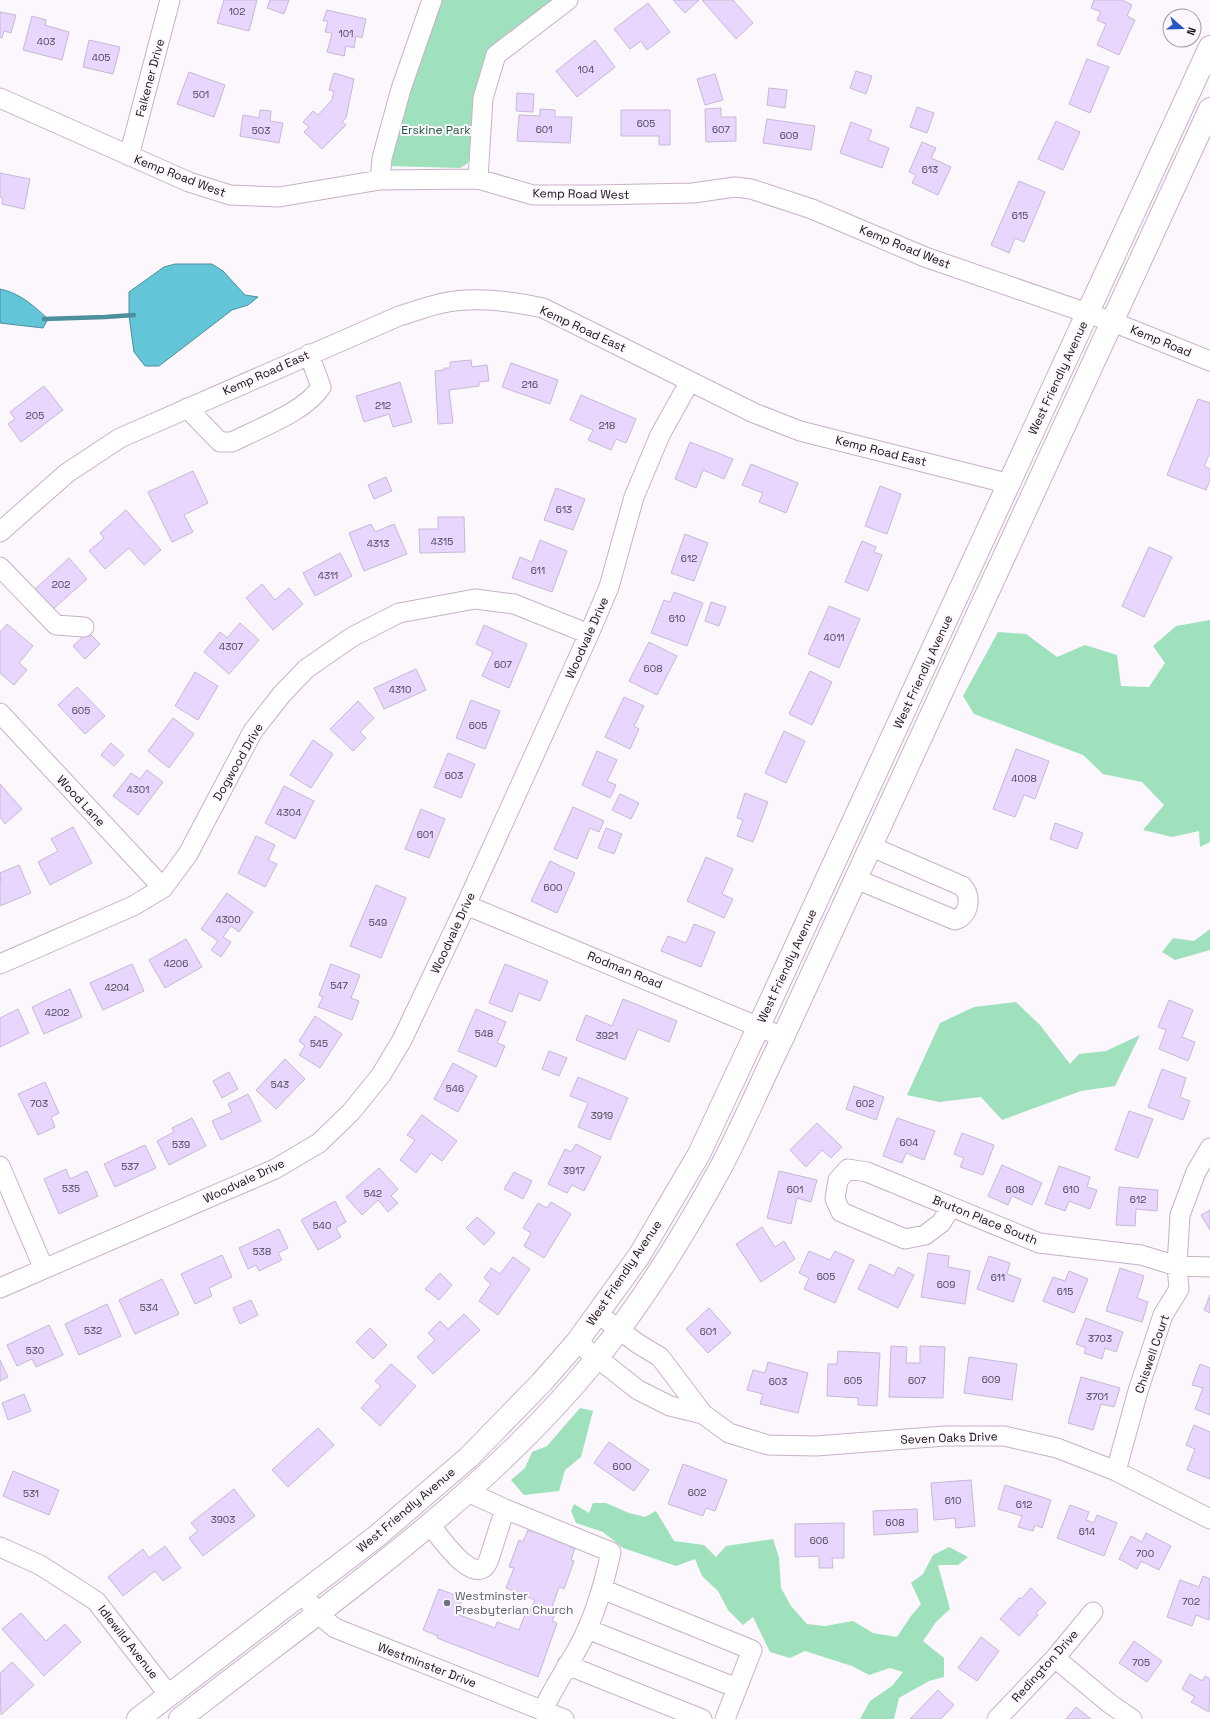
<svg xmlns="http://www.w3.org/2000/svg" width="1210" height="1719" font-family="'Space Grotesk',sans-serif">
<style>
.green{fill:#9fe0bd}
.water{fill:#63c5d8;stroke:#4c8f9e}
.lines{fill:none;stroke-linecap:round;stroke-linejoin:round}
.stream{stroke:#4c8f9e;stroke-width:4.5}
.building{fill:#e8d6fe;stroke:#c6b9d5}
.minor-casing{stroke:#c7b1c8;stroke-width:21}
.major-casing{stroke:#c7b1c8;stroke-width:24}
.minor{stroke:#fff;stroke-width:19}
.major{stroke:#fff;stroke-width:22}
.worship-dot{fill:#6b7280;stroke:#fcf7fc;stroke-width:1.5}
.labels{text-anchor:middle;stroke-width:4;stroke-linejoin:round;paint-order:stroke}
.number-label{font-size:10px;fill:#4b4252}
.street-label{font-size:12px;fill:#171018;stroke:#fcf7fc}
.park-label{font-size:12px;fill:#215a40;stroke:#fcf7fc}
.worship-label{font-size:12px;fill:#5b616d;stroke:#fcf7fc;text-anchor:start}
</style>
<rect width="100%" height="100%" fill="#fcf7fc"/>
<path class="green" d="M441,0H555L491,48L471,156L467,164L460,168L387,166L425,35Z
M1210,620V842L1200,847L1199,831L1172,837L1143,830L1164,805L1142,782L1103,774L1083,755L974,714L963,696L998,632L1026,634L1057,657L1085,645L1117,655L1121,686L1149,687L1165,663L1153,646L1176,626Z
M1210,929V950L1175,960L1162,952L1173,938L1194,941Z
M1016,1002L1040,1025L1070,1064L1079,1054L1106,1051L1140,1035L1115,1086L1081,1091L1002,1120L981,1097L939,1102L907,1095L940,1023L974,1007Z
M580,1408L593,1411L581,1457L565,1470L559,1491L524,1495L511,1480L525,1468L532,1452L547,1446Z
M593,1503H606L629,1513L645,1517L656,1511L674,1541L704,1545L716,1557L726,1546L773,1539L779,1558L781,1588L791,1606L807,1624L825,1626L853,1621L873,1633L897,1637L911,1616L921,1604L911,1583L923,1574L933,1555L949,1547L968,1557L958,1565H938L950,1609L936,1622L923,1641L944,1658V1677L929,1681L899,1698L894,1719H860L870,1701L892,1686L903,1672L890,1668L869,1675L852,1666L805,1651L790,1658L770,1652L753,1617L743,1625L728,1610L718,1591L702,1576L695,1559L676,1566L623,1548L603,1532L576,1523L571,1511L574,1504L589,1513Z"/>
<path class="water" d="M175,264H212L223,271L245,295L258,297L248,305L232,310L159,366H145L134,352L129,316V292L164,267Z
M0,289C20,293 34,306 48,319L43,328L0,323Z"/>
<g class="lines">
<path class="stream" d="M44,319L105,317L134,315"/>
</g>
<path class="building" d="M224,0H257L249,31L217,23Z
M270,0H289L284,14L267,8Z
M673,0H699L685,13Z
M702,0H733L753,23L736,39Z
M1094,0H1122L1132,5L1127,16L1135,20L1119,55L1097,45L1106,24L1097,20L1101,12L1091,8Z
M648,3L670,32L647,50L641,41L630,49L614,29Z
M327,10L366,19L362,38L356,36L354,48L346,46L344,56L327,52L332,33L325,32L328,21H323Z
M0,12L16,15L11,33L4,31L2,38L0,37Z
M32,16L46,20L45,25L69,32L62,60L23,50Z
M89,40L120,47L113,74L83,67Z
M595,40L615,67L577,97L556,71Z
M1087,59L1109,67L1090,113L1069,104Z
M856,71L872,76L866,94L850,88Z
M189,72L225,85L214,117L177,104Z
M334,73L354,79L346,118L342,122L346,125L322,149L304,132L309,127L303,122L313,111L318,115L332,100L334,91L329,90Z
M715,74L723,100L705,105L697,79Z
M769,88L787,90L785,108L767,105Z
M517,93L534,94L533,112L516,111Z
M917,107L934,113L927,133L910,127Z
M721,108V117H736V141L706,142L705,109Z
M540,109L555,110V117H572L570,143L517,141L519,115L540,116Z
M260,110L271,111L270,121L283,123L279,143L240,136L243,115L259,118Z
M621,110H670V145H659V136H621Z
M767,119L815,126L811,150L763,143Z
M1056,121L1080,132L1063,170L1038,159Z
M851,122L872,130L868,140L889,148L882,168L840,153Z
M922,142L936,148L931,158L951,167L938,195L912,183L916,175L909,172Z
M0,173L30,179L24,209L2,204L3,198L0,197Z
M1019,181L1045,192L1024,242L1015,238L1009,253L991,245Z
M471,360L472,367L487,365L489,381L479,382V386L449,390L453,423L438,424L435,371L444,370V368H450V362Z
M511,363L558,380L550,404L502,387Z
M400,382L412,422L393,427L389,414L364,422L356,396Z
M44,386L63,410L21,442L8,424L15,419L10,412Z
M581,395L636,419L626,443L616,439L611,450L588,440L593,430L570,420Z
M1198,399L1210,403V453L1204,466L1210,469V480L1206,490L1167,475Z
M690,442L733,459L724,479L703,470L696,488L675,479Z
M751,464L798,483L786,513L759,502L763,493L742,485Z
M193,471L208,503L184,515L193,532L172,542L148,492Z
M386,477L392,491L374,499L368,485Z
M880,486L901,494L887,534L865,526Z
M556,488L585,499L573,530L544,520Z
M126,510L161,550L144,565L129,548L105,569L89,551L104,538L100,533Z
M438,517H464L465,552L420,553L419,529H438Z
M371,524L375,532L394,524L407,554L364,571L349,533Z
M685,534L708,543L694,581L671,573Z
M540,540L567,551L552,592L512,578L520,557L532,562Z
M862,541L876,547L874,552L882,555L868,591L845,582Z
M1149,547L1172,557L1144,617L1122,606Z
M340,553L352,576L315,596L303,573Z
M69,558L87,579L52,610L34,590Z
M262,584L275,600L289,588L303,604L273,630L246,598Z
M674,592L703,603L687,646L651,633L664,600L670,602Z
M711,602L726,607L719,626L705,621Z
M829,606L860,619L839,668L808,654Z
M240,623L259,640L229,674L204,652L220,632L227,638Z
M7,624L33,646L19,663L27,670L14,685L0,673V632Z
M484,625L527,644L509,688L482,676L493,652L476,644Z
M88,632L100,644L85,659L73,646Z
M649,642L677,656L657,695L629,681Z
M416,669L426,690L384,709L374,688Z
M810,671L832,682L812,725L789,714Z
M195,672L218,686L198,720L175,706Z
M77,687L105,716L85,734L58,705Z
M624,697L644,706L634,726L639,729L630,749L605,737Z
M471,700L500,711L485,749L456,738Z
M358,701L374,718L360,732L366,738L353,751L330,729Z
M173,718L194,734L169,768L148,751Z
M784,731L805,741L786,783L765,773Z
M313,740L333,754L311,788L290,775Z
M111,743L124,755L114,766L101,755Z
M1016,749L1049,761L1035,799L1024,795L1015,817L993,809Z
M597,751L617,760L607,781L616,785L610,798L582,785Z
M448,753L475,764L461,798L434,787Z
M147,770L163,782L138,815L113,796L131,773L140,779Z
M0,784L22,809L5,824L0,817Z
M284,786L314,801L295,839L265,823Z
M745,793L768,802L753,842L737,836L743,820L737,818Z
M620,794L639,803L631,819L612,810Z
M573,807L604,821L599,832L590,828L577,859L554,849Z
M421,809L445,819L429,858L405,849Z
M1055,823L1083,833L1077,849L1050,839Z
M73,827L92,863L50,885L38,862L58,851L51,839Z
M606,828L622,834L614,854L598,848Z
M256,836L275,845L268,860L277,864L265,887L238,873Z
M706,857L733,869L722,894L733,899L724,918L687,901Z
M550,861L575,873L557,913L531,901Z
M19,865L31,893L0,906V883H1L0,873Z
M376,885L406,898L381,958L350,946Z
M227,893L253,912L239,932L231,926L223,937L231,942L221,957L211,950L218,941L201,929Z
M694,924L715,932L701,967L661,951L668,936L686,943Z
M186,939L202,967L165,988L149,960Z
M132,964L144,991L103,1010L90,983Z
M331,964L360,975L351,998L359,1001L352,1020L318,1007L323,997L319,995Z
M505,964L548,981L540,1001L519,993L512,1012L489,1003Z
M70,989L82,1017L44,1034L32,1007Z
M623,999L677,1021L669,1042L638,1029L625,1060L576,1040L586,1015L612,1026Z
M1169,1000L1193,1010L1182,1037L1195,1042L1188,1061L1159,1049L1166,1030L1158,1027Z
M18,1009L29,1033L0,1047V1018Z
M476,1009L506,1022L497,1043L505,1046L496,1067L458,1051Z
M315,1016L342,1034L320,1068L299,1055L305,1046L299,1041Z
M549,1051L567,1058L559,1076L542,1069Z
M285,1059L305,1079L276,1109L256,1090Z
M453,1063L477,1076L458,1112L434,1099Z
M1162,1069L1186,1078L1180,1097L1190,1101L1183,1120L1148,1107Z
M229,1072L238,1089L222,1098L213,1081Z
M578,1077L628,1098L610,1140L578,1127L588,1103L570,1096Z
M45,1082L59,1113L51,1117L55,1127L38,1135L18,1094Z
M854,1086L884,1097L876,1120L846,1109Z
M248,1094L261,1121L221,1140L212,1121L232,1112L228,1104Z
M1129,1111L1153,1119L1138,1158L1115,1150Z
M422,1115L457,1141L442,1161L431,1153L416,1173L400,1160L415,1140L407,1135Z
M192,1118L206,1146L169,1165L157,1141L174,1132L172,1128Z
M897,1118L935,1131L924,1160L906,1153L902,1163L883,1156Z
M817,1123L842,1147L831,1158L822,1150L806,1167L790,1150Z
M962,1133L994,1145L983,1175L960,1167L964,1158L954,1154Z
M576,1144L601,1157L584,1191L572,1185L567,1193L548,1184L565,1149L571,1152Z
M145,1145L156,1168L115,1187L104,1164Z
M1002,1165L1042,1183L1032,1205L1012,1196L1008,1205L988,1196Z
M1059,1166L1090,1177L1087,1187L1097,1190L1090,1209L1069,1201L1065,1211L1045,1204Z
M379,1168L398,1189L391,1196L398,1203L388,1212L378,1200L362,1215L346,1197Z
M66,1169L70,1179L87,1171L98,1196L59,1214L44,1179Z
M779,1171L817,1180L811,1202L797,1198L791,1224L767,1218Z
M514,1172L532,1181L523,1199L504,1189Z
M1119,1187L1158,1190L1157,1211L1136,1209L1135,1226L1116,1225Z
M335,1201L346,1222L336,1228L341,1237L318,1250L301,1220Z
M551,1202L571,1214L544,1258L524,1246L531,1233L523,1228L538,1203L547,1208Z
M1210,1210V1230L1201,1215Z
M477,1217L495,1233L484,1245L466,1228Z
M762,1227L775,1247L784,1241L795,1259L761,1282L736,1244Z
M279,1229L288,1248L278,1253L282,1260L259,1271L256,1265L248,1269L239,1248Z
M809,1251L830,1260L835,1251L854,1260L835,1303L804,1289L809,1278L799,1273Z
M928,1253L949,1256L948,1267L970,1271L965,1304L921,1297Z
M222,1255L232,1277L209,1288L212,1296L195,1304L181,1274Z
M989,1256L1010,1263L1007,1274L1021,1279L1013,1302L977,1289Z
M513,1257L530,1269L498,1315L479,1301L491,1284L484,1278L491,1268L500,1274Z
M870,1264L894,1276L898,1267L914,1275L898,1308L858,1289Z
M1120,1268L1144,1276L1137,1298L1148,1302L1142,1322L1106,1311Z
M1069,1271L1088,1279L1074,1313L1043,1301L1053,1277L1065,1281Z
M440,1273L452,1285L439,1300L425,1289Z
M162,1279L179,1314L135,1334L119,1300Z
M1210,1295V1313L1204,1310Z
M251,1300L258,1315L240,1324L233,1308Z
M107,1304L121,1336L79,1355L65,1324Z
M709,1308L731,1333L708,1353L686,1329Z
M464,1314L480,1330L433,1374L417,1357L435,1340L428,1333L440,1321L448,1329Z
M1086,1318L1123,1332L1116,1352L1105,1348L1102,1359L1084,1353L1086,1348L1076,1344Z
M49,1325L63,1355L36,1367L32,1359L17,1366L7,1345Z
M370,1328L387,1345L373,1359L356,1342Z
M891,1346L907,1347L906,1363H920V1346L945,1347L943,1398L889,1397Z
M838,1351L880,1353L877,1406L858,1405V1398L827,1396L828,1364H837Z
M969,1357L1017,1364L1012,1400L964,1393Z
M0,1360L8,1377L0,1381Z
M768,1362L808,1373L798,1413L760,1404L763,1394L747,1390L753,1370L765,1373Z
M391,1364L416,1386L380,1426L361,1408L381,1386L375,1381Z
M1200,1364L1210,1368V1415L1195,1409L1203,1388L1192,1385Z
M1081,1377L1120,1388L1114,1407L1101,1404L1093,1430L1068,1423Z
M24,1394L31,1411L8,1420L2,1403Z
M1194,1425L1210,1432V1479L1187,1470L1195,1449L1186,1445Z
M318,1428L334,1445L288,1487L272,1470Z
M609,1442L649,1470L634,1491L594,1463Z
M683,1464L727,1480L715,1511L706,1508L703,1516L668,1504Z
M13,1471L59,1490L49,1515L3,1496Z
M971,1480L975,1526L956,1528L955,1518L934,1520L931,1483Z
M1005,1485L1051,1500L1042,1528L1035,1525L1033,1531L1018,1527L1022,1516L998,1509Z
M234,1489L255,1516L203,1556L189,1538L198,1531L191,1523Z
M1070,1505L1089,1512L1086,1520L1094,1523L1097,1515L1117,1523L1104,1556L1057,1538Z
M917,1509L918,1532L874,1535L873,1511Z
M844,1523V1558H832L833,1568H819V1556L795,1557V1524Z
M535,1528L572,1542L570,1547L575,1548L571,1560L574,1561L564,1589L559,1587L552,1607L557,1609L552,1621L557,1623L538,1677L437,1638L438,1636L423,1630L439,1589L463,1598L457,1614L495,1628L497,1622L519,1630L526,1612L529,1613L535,1600L506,1588L514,1568L509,1567L519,1540L523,1542L528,1530L533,1533Z
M1146,1533L1171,1546L1159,1570L1141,1561L1137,1569L1119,1559L1131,1536L1142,1542Z
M165,1546L181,1568L163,1581L155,1571L123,1596L108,1577L143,1549L149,1558Z
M1203,1576L1210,1579L1209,1620L1196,1615L1192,1626L1167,1617L1180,1580L1199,1587Z
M1031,1588L1046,1603L1036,1613L1038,1615L1019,1636L1000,1619L1019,1598L1021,1599Z
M21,1613L46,1641L65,1624L81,1642L44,1676L2,1629Z
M981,1637L999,1651L977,1681L958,1668Z
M1134,1641L1162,1661L1147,1682L1119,1663Z
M12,1662L34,1685L1,1715L0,1673Z
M1190,1674L1202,1681L1205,1676L1210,1679L1209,1712L1191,1702L1195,1697L1182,1689Z
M938,1690L954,1705L941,1719H910Z
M1076,1707L1091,1719H1066Z"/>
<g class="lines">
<defs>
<path id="minor" d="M0,98L189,182L230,195L279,197L380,180L478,179L533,195H594L693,193L735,187L751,189L812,209L925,257L1113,322L1210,361
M129,156L170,0
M478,179L483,98L496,55L568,0
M380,180L382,158L401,89L432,0
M187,408L220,442H232C259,428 305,412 321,387L309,354
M0,532L67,473L120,438L399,316C413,312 428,306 443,303C475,296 511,301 543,308L754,413L800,431L1010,484
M0,567L56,625L84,627
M0,713L163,888
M856,879L955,920L960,918C970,910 971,895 962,886L870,846
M466,905L783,1037
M0,964L133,906L163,888L188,854L253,731L282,694L306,669L352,637L399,613L475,599L514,604L589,634
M0,1166L44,1269
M951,1207L941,1223L925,1235L905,1239L841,1212L835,1199L838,1180L848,1169L867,1172L1039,1243L1141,1255L1177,1266L1210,1267
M0,1288L275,1169L319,1143L351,1112L381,1075L402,1040L466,905L589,634L609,587L634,497L660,435L690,381
M598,1314L637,1343L660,1357L703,1414L729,1433L768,1445L816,1446L945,1436H1004L1057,1448L1116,1471L1210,1519
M577,1342L638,1390L670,1406L703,1414
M1116,1471L1138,1391L1163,1315L1179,1289L1177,1266L1180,1215L1196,1172L1210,1148
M505,1509L611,1552C604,1584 595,1617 579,1646C567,1668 553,1688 543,1710
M430,1525C439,1535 477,1593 489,1559L505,1509L468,1492
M0,1547L40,1565L96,1601L169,1695
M602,1589L752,1650L725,1719
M303,1594L318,1614L335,1628L564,1719
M587,1629L737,1688
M1055,1658L1109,1703L1132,1719
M567,1665L702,1719
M997,1719L1055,1658L1093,1612"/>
<path id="major" d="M138,1719L377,1536L469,1457L542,1382L577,1342L639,1256L699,1154L759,1026L1210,47
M180,1719C324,1606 480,1502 597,1358C645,1299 685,1233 721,1167C743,1125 762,1080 783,1037L1210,109"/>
</defs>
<use href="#minor" class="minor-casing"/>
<use href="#major" class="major-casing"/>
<use href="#minor" class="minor"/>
<use href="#major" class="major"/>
</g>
<circle class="worship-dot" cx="447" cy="1603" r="4"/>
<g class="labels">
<g class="number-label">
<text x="237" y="15">102</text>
<text x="346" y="37">101</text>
<text x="46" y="45">403</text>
<text x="101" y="61">405</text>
<text x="586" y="73">104</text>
<text x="201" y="98">501</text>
<text x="646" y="127">605</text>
<text x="544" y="133">601</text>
<text x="721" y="133">607</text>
<text x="261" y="134">503</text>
<text x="789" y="139">609</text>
<text x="930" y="173">613</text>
<text x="1020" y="219">615</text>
<text x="530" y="388">216</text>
<text x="383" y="409">212</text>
<text x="35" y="419">205</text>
<text x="607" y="429">218</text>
<text x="564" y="513">613</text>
<text x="442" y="545">4315</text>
<text x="378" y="547">4313</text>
<text x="689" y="562">612</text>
<text x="538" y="574">611</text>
<text x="328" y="579">4311</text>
<text x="61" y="588">202</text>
<text x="677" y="622">610</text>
<text x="834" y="641">4011</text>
<text x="231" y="650">4307</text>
<text x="503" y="668">607</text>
<text x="653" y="672">608</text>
<text x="400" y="693">4310</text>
<text x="81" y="714">605</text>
<text x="478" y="729">605</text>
<text x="454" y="779">603</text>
<text x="1024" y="782">4008</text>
<text x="138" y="793">4301</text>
<text x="289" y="816">4304</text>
<text x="425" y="838">601</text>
<text x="553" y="891">600</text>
<text x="228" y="923">4300</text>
<text x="378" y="926">549</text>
<text x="176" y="967">4206</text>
<text x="339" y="989">547</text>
<text x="117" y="991">4204</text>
<text x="57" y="1016">4202</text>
<text x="484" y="1037">548</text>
<text x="607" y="1039">3921</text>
<text x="319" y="1047">545</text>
<text x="280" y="1088">543</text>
<text x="455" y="1092">546</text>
<text x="39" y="1107">703</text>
<text x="865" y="1107">602</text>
<text x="602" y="1119">3919</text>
<text x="909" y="1146">604</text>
<text x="181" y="1148">539</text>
<text x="130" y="1170">537</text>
<text x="574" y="1174">3917</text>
<text x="71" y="1192">535</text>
<text x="795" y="1193">601</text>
<text x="1015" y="1193">608</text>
<text x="1071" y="1193">610</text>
<text x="373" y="1197">542</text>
<text x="1138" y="1203">612</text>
<text x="322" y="1229">540</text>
<text x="262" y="1255">538</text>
<text x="826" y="1280">605</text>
<text x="998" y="1281">611</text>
<text x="946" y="1288">609</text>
<text x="1065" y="1295">615</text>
<text x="149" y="1311">534</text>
<text x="93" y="1334">532</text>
<text x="708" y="1335">601</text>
<text x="1100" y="1342">3703</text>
<text x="35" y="1354">530</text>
<text x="991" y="1383">609</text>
<text x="853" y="1384">605</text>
<text x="917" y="1384">607</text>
<text x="778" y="1385">603</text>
<text x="1097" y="1400">3701</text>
<text x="622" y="1470">600</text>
<text x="697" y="1496">602</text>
<text x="31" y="1497">531</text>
<text x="953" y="1504">610</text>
<text x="1024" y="1508">612</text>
<text x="223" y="1523">3903</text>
<text x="895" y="1526">608</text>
<text x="1087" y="1535">614</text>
<text x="819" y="1544">606</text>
<text x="1145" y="1557">700</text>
<text x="1191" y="1605">702</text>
<text x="1141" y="1666">705</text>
</g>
<g class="street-label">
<text transform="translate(150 78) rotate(-75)" y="4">Falkener Drive</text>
<text transform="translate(180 176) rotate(21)" y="4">Kemp Road West</text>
<text transform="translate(581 194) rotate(1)" y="4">Kemp Road West</text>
<text transform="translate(905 247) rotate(22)" y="4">Kemp Road West</text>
<text transform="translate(583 329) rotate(25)" y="4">Kemp Road East</text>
<text transform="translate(1161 341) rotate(22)" y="4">Kemp Road</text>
<text transform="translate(266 373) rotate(-24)" y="4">Kemp Road East</text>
<text transform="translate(1058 378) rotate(-65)" y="4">West Friendly Avenue</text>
<text transform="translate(881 451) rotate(14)" y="4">Kemp Road East</text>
<text transform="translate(587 638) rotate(-66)" y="4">Woodvale Drive</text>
<text transform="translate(923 672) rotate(-65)" y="4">West Friendly Avenue</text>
<text transform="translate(238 762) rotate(-60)" y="4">Dogwood Drive</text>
<text transform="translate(81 801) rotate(47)" y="4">Wood Lane</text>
<text transform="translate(453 933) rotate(-65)" y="4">Woodvale Drive</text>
<text transform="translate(787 966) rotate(-65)" y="4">West Friendly Avenue</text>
<text transform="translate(625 970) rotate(22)" y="4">Rodman Road</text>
<text transform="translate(244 1181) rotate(-25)" y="4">Woodvale Drive</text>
<text transform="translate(985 1220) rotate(22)" y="4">Bruton Place South</text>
<text transform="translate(624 1273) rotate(-56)" y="4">West Friendly Avenue</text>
<text transform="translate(1152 1354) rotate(-71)" y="4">Chiswell Court</text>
<text transform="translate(949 1438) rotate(-2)" y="4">Seven Oaks Drive</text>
<text transform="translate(406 1510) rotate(-40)" y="4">West Friendly Avenue</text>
<text transform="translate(128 1642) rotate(52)" y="4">Idlewild Avenue</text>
<text transform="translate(427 1665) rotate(21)" y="4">Westminster Drive</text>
<text transform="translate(1045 1666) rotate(-48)" y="4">Redington Drive</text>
</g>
<g class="park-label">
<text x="436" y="134">Erskine Park</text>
</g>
<g class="worship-label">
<text x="455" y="1600">Westminster<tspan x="455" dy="14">Presbyterian Church</tspan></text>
</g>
</g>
<g transform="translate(1182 28) rotate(110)"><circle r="19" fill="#fcf7fc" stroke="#a09ba1"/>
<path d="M0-3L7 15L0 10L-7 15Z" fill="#2855c4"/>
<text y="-6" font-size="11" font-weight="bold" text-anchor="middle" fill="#171018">N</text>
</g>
</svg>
